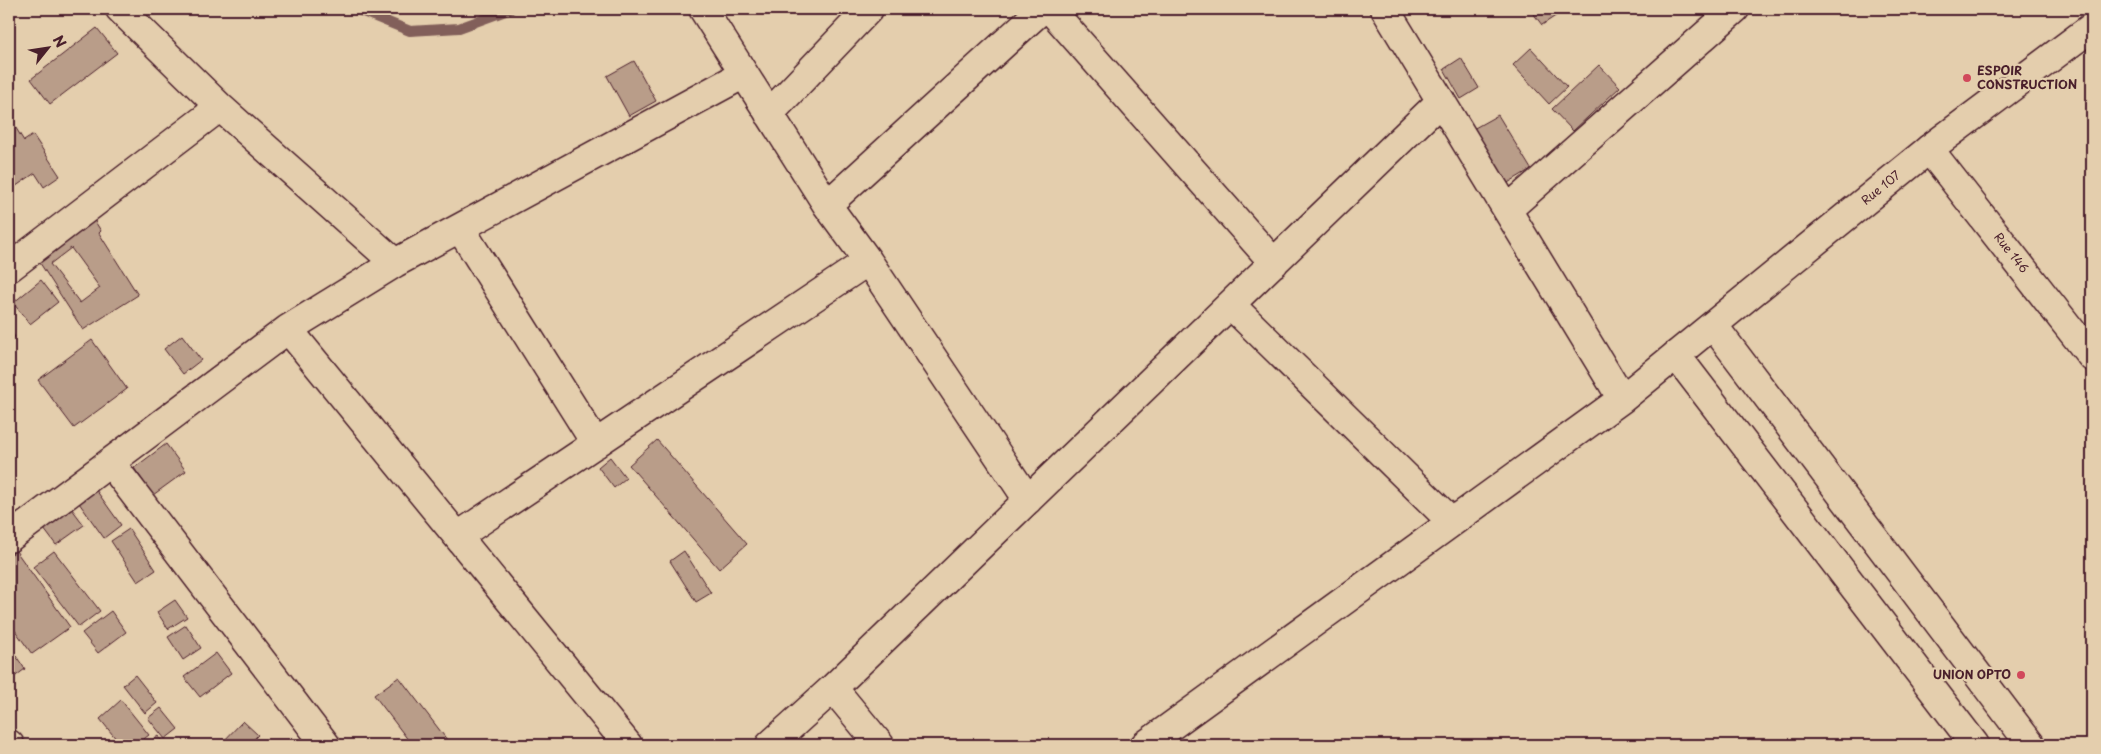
<svg xmlns="http://www.w3.org/2000/svg" width="2101" height="754" font-family="'Playpen Sans',sans-serif">
<style>
.lines{fill:none;stroke-linecap:round;stroke-linejoin:round}
.stream{stroke:#825f5a;stroke-width:10}
.building{fill:#b99d89;stroke:#4a1f2b;fill-rule:evenodd}
.minor-casing{stroke:#4a1f2b;stroke-width:31}
.major-casing{stroke:#4a1f2b;stroke-width:31}
.minor{stroke:#e4cead;stroke-width:28}
.major{stroke:#e4cead;stroke-width:28}
.poi-dot{fill:#d1495b;stroke:#e4cead;stroke-width:2}
.labels{text-anchor:middle;stroke-width:4.5;stroke-linejoin:round;paint-order:stroke}
.poi-label{font-size:12px;font-weight:bold;fill:#4a1f2b;stroke:#e4cead;text-anchor:start}
.street-label{font-size:12px;fill:#4a1f2b;stroke:#e4cead}
</style>
<rect width="100%" height="100%" fill="#e4cead"/>
<filter id="ink" filterUnits="userSpaceOnUse"><feTurbulence type="fractalNoise" baseFrequency=".02" numOctaves="2"/><feDisplacementMap in="SourceGraphic" scale="10" xChannelSelector="R" yChannelSelector="G"/><feConvolveMatrix kernelMatrix="1 2 1 2 8 2 1 2 1" color-interpolation-filters="sRGB"/></filter>
<g filter="url(#ink)">
<g class="lines">
<path class="stream" d="M356,9L410,31L459,28L511,9"/>
</g>
<path class="building" d="M1530,9H1566L1542,25Z
M97,28L117,53L50,104L31,79Z
M1531,48L1567,87L1549,104L1513,65Z
M1461,58L1479,88L1461,99L1444,69Z
M634,61L656,101L629,116L607,76Z
M1599,65L1620,87L1573,131L1552,109Z
M1498,115L1531,169L1506,184L1473,129Z
M9,117L24,141L33,135L60,176L44,187L35,173L9,191Z
M86,207L101,231L99,233L138,295L83,330L38,260L75,236L66,221ZM71,248L100,288L80,303L50,264Z
M41,280L58,302L30,324L13,303Z
M9,328L15,337L9,341Z
M182,335L201,360L183,374L164,349Z
M92,340L127,389L74,428L38,380Z
M657,440L747,544L719,569L629,465Z
M166,444L186,471L153,495L134,468Z
M610,457L626,478L614,488L598,467Z
M96,490L121,525L104,538L79,503Z
M72,509L84,525L56,545L44,529Z
M129,529L156,570L138,582L111,541Z
M16,551L70,627L32,654L9,622V556Z
M54,551L100,611L79,627L33,567Z
M684,551L711,593L696,602L670,561Z
M175,600L187,617L168,629L157,612Z
M111,611L126,632L98,653L82,633Z
M186,625L201,648L183,660L168,637Z
M9,646L25,669L9,681Z
M216,653L231,673L200,697L184,677Z
M135,675L157,703L145,713L123,685Z
M399,677L451,745H412L374,695Z
M121,700L149,735L136,745H121L100,719Z
M161,708L178,729L165,739L148,718Z
M243,721L258,735L248,745H220Z
M158,736L165,745H145Z"/>
<g class="lines">
<defs>
<path id="minor" d="M120,9L220,107L395,263
M703,9L827,205L868,261L1028,500
M1050,9L1274,263
M1385,9L1622,399
M769,114L869,9
M1929,149L2092,357
M827,205L1042,9
M1507,210L1735,9
M460,228L596,444
M9,268L220,107
M1231,305L1452,522
M288,329L628,745
M110,462L326,745
M458,536L868,261
M9,538L288,329L395,263L744,74
M833,688L880,745
M9,744L10,745
M770,745L833,688L1441,101
M1145,745L1622,399L1676,355"/>
<path id="major" d="M1713,325L2031,745
M1975,745L1676,355L1929,149L2092,27"/>
</defs>
<use href="#minor" class="minor-casing"/>
<use href="#major" class="major-casing"/>
<use href="#minor" class="minor"/>
<use href="#major" class="major"/>
</g>
</g>
<g class="poi-dot">
<circle cx="1967" cy="78" r="5"/>
<circle cx="2021" cy="675" r="5"/>
</g>
<g class="labels">
<g class="poi-label">
<text x="1977" y="75">ESPOIR<tspan x="1977" dy="14">CONSTRUCTION</tspan></text>
<text x="2011" y="679" text-anchor="end">UNION OPTO</text>
</g>
<g class="street-label">
<text transform="translate(1881 188) rotate(-39)" y="4">Rue 107</text>
<text transform="translate(2011 253) rotate(52)" y="4">Rue 146</text>
</g>
</g>
<rect width="2101" height="754" fill="none" stroke="#e4cead" stroke-width="30"/>
<rect x="15" y="15" width="2071" height="724" fill="none" stroke="#4a1f2b" stroke-width="2" filter="url(#ink)"/>
<g transform="translate(48 48) rotate(60)" stroke="#e4cead" stroke-width="4" paint-order="stroke">
<path d="M0-4L9 19L0 12L-9 19Z" fill="#4a1f2b"/>
<text y="-8" font-size="14" font-weight="bold" text-anchor="middle" fill="#4a1f2b">N</text>
</g>
</svg>
